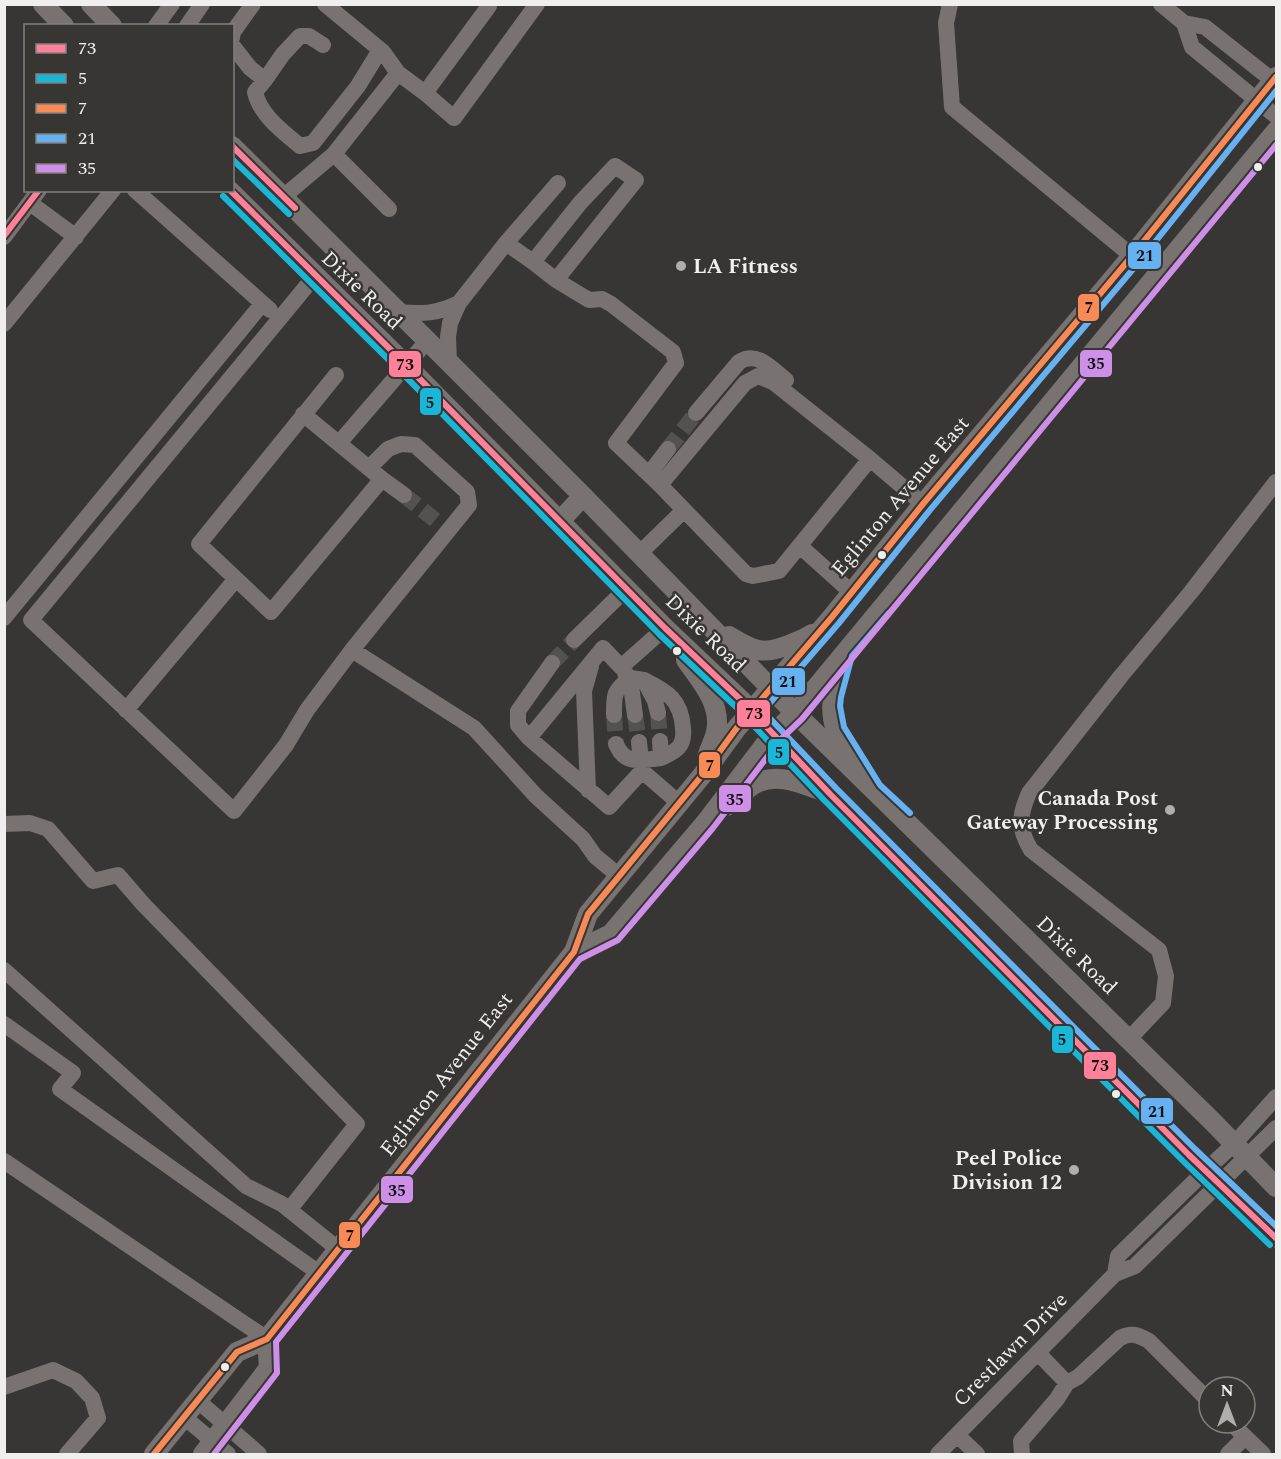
<svg xmlns="http://www.w3.org/2000/svg" width="1281" height="1459" font-family="Spectral,serif">
<style>
.lines{fill:none;stroke-linecap:round;stroke-linejoin:round}
.minor-tunnel{stroke:#535250;stroke-width:16;stroke-dasharray:16 8;stroke-linecap:butt}
.minor{stroke:#787270;stroke-width:16}
.major{stroke:#787270;stroke-width:20}
.bus-1-casing{stroke:#383633;stroke-width:10}
.bus-2-casing{stroke:#383633;stroke-width:10}
.bus-3-casing{stroke:#383633;stroke-width:10}
.bus-4-casing{stroke:#383633;stroke-width:10}
.bus-5-casing{stroke:#383633;stroke-width:10}
.bus-1{stroke:#ff8098;stroke-width:6}
.bus-2{stroke:#1ab6d8;stroke-width:6}
.bus-3{stroke:#f98a56;stroke-width:6}
.bus-4{stroke:#66b1f2;stroke-width:6}
.bus-5{stroke:#ce8fe9;stroke-width:6}
.bus-dot{fill:#f1efed;stroke:#383633;stroke-width:2}
.poi-dot{fill:#b0aeac;stroke:#383633;stroke-width:2}
.labels{text-anchor:middle;stroke-width:5;stroke-linejoin:round;paint-order:stroke}
.poi-label{font-size:21px;font-weight:bold;fill:#f1efed;stroke:#383633;text-anchor:end}
.street-label{font-size:21px;fill:#f1efed;stroke:#383633}
.line-badge{stroke:#383633;stroke-width:2}
.pale-badge-label{font-size:16px;text-anchor:middle;font-weight:bold;fill:#111}
</style>
<rect width="100%" height="100%" fill="#373634"/>
<g class="lines">
<path class="minor-tunnel" d="M668,449L696,413
M404,495L440,524
M552,663L574,640
M658,713L660,741
M614,715L616,744
M635,715L639,742"/>
<path class="minor" d="M325,4L383,52L398,73
M950,4L946,23L952,107L1132,256
M1161,4L1184,23L1205,27L1276,83
M1184,23L1192,47L1276,116
M156,26L172,4
M187,26L202,4
M232,38L233,32L253,4
M232,45L250,68L265,80L283,54L300,36H309L323,45
M265,80L255,92C260,115 282,131 300,146L313,143L358,86L380,50
M425,93L454,118L537,4
M334,154L389,209
M135,190L270,310
M283,197L334,154L398,73L425,93L489,6L486,4
M30,203L76,237
M4,237L39,190
M506,243L533,262
M314,277L31,620L234,811L286,745L307,710L352,650L474,728L536,796L583,839L595,856L619,876
M556,280L636,180L615,166L580,203L533,262L556,280L589,300L602,299L611,304L673,352L676,363L616,443L660,485L746,574L753,576L779,571L870,459L923,504
M398,312C423,314 437,314 459,303
M4,324L113,190
M449,362L448,337L450,323L459,303L506,243L558,183
M696,413L739,362C757,350 772,369 786,380
M303,414L382,479L271,612L199,544L336,375
M339,443L428,340
M649,474L668,449
M382,479L404,495
M660,485L745,383L758,376L773,382L870,459
M800,546L851,592
M639,554L684,510
M4,618L262,304
M665,628L621,667L603,648L529,738L609,807L642,771L679,803
M574,640L626,589
M352,650L469,505L467,492L415,445L401,444L388,449L369,468
M644,680C668,692 681,700 683,728C685,746 677,751 661,758
M126,710L236,579
M614,715C614,695 613,691 630,678L625,673
M635,715L630,678L644,680L655,701L658,713
M529,738L518,725V711L552,663
M639,742L642,770
M616,744C625,766 641,760 661,758L660,741
M588,790L584,691L591,666
M4,824L30,823L48,829L93,881L118,875L143,904L357,1124L289,1210
M4,970L246,1186L282,1204L338,1249
M4,1024L73,1073L60,1089L319,1273
M1129,1039L1163,1003L1166,976L1159,950L1031,850C1018,829 1019,815 1029,793L1121,676L1191,592L1276,482
M4,1161L267,1339
M1115,1274L1118,1256L1206,1170L1234,1144L1276,1097
M1038,1353L1067,1383L1078,1377L1120,1338C1132,1332 1138,1335 1149,1341L1209,1401
M4,1387L53,1370L76,1381L92,1398L98,1418L67,1454
M197,1400L259,1454
M184,1417L228,1454
M1231,1423L1263,1454
M957,1435L977,1454
M938,1454L1115,1274L1135,1266L1276,1128
M1022,1454L1021,1441L1057,1399L1067,1383
M1228,1454L1245,1437"/>
<path class="major" d="M43,4L64,26
M91,4L112,26
M232,146L583,496L795,713L1213,1122L1276,1187
M229,190L406,365L665,628L741,700L830,794L1189,1155L1276,1238
M559,522L583,496
M729,636C754,651 762,656 791,644C798,641 805,639 812,634
M842,659C836,683 827,705 836,730C840,741 850,752 856,763
M686,660C701,681 722,704 716,732C714,741 709,749 707,758
M727,806C735,799 744,791 753,785C776,771 802,784 825,792
M574,952L611,934L706,822L773,734L795,713L1276,131
M154,1454L237,1352L267,1339L574,952L588,914L704,773L736,729L832,617L923,504L1132,256L1276,77
M203,1454L269,1368L267,1339"/>
<defs>
<path id="bus-1" d="M232,146L295,208
M230,190L406,365L665,628L741,700L830,794L1189,1155L1276,1238
M4,236L39,190"/>
<path id="bus-2" d="M232,159L289,214
M223,196L400,371L659,634L735,706L824,800L1183,1161L1270,1245"/>
<path id="bus-3" d="M154,1454L237,1352L267,1339L574,952L588,914L704,773L736,729L832,617L923,504L1132,256L1276,77"/>
<path id="bus-4" d="M1276,91L1139,262L930,510L839,623L763,711L836,788L1195,1149L1276,1226
M889,613L852,656L841,697L840,706L844,727L880,785L910,813"/>
<path id="bus-5" d="M214,1454L277,1373L276,1342L580,959L618,940L713,828L780,740L802,719L1276,145"/>
</defs>
<use href="#bus-1" class="bus-1-casing"/>
<use href="#bus-2" class="bus-2-casing"/>
<use href="#bus-3" class="bus-3-casing"/>
<use href="#bus-4" class="bus-4-casing"/>
<use href="#bus-5" class="bus-5-casing"/>
<use href="#bus-1" class="bus-1"/>
<use href="#bus-2" class="bus-2"/>
<use href="#bus-3" class="bus-3"/>
<use href="#bus-4" class="bus-4"/>
<use href="#bus-5" class="bus-5"/>
</g>
<g class="bus-dot">
<circle cx="1258" cy="167" r="5"/>
<circle cx="882" cy="555" r="5"/>
<circle cx="677" cy="651" r="5"/>
<circle cx="1116" cy="1094" r="5"/>
<circle cx="225" cy="1367" r="5"/>
</g>
<g class="poi-dot">
<circle cx="681" cy="266" r="6"/>
<circle cx="1170" cy="810" r="6"/>
<circle cx="1074" cy="1170" r="6"/>
</g>
<g class="labels">
<g class="poi-label">
<text x="693" y="273" text-anchor="start">LA Fitness</text>
<text x="1158" y="805">Canada Post<tspan x="1158" dy="24">Gateway Processing</tspan></text>
<text x="1062" y="1165">Peel Police<tspan x="1062" dy="24">Division 12</tspan></text>
</g>
<g class="street-label">
<text transform="translate(362 290) rotate(44)" y="7">Dixie Road</text>
<text transform="translate(900 496) rotate(-50)" y="7">Eglinton Avenue East</text>
<text transform="translate(706 633) rotate(44)" y="7">Dixie Road</text>
<text transform="translate(1077 955) rotate(44)" y="7">Dixie Road</text>
<text transform="translate(446 1074) rotate(-52)" y="7">Eglinton Avenue East</text>
<text transform="translate(1010 1349) rotate(-45)" y="7">Crestlawn Drive</text>
</g>
</g>
<g class="line-badge">
<rect x="1127" y="241" width="35" height="29" rx="6" fill="#66b1f2"/>
<rect x="1077" y="293" width="23" height="29" rx="6" fill="#f98a56"/>
<rect x="1079" y="349" width="34" height="29" rx="6" fill="#ce8fe9"/>
<rect x="388" y="350" width="34" height="28" rx="6" fill="#ff8098"/>
<rect x="419" y="387" width="23" height="29" rx="6" fill="#1ab6d8"/>
<rect x="771" y="667" width="35" height="29" rx="6" fill="#66b1f2"/>
<rect x="736" y="699" width="35" height="29" rx="6" fill="#ff8098"/>
<rect x="767" y="738" width="23" height="28" rx="6" fill="#1ab6d8"/>
<rect x="698" y="751" width="23" height="28" rx="6" fill="#f98a56"/>
<rect x="718" y="784" width="34" height="29" rx="6" fill="#ce8fe9"/>
<rect x="1051" y="1025" width="23" height="29" rx="6" fill="#1ab6d8"/>
<rect x="1083" y="1051" width="34" height="29" rx="6" fill="#ff8098"/>
<rect x="1140" y="1097" width="34" height="28" rx="6" fill="#66b1f2"/>
<rect x="380" y="1175" width="34" height="29" rx="6" fill="#ce8fe9"/>
<rect x="338" y="1221" width="23" height="28" rx="6" fill="#f98a56"/>
</g>
<g class="pale-badge-label">
<text x="1145" y="261">21</text>
<text x="1089" y="313">7</text>
<text x="1096" y="369">35</text>
<text x="405" y="370">73</text>
<text x="430" y="408">5</text>
<text x="788" y="687">21</text>
<text x="754" y="719">73</text>
<text x="779" y="758">5</text>
<text x="710" y="771">7</text>
<text x="735" y="805">35</text>
<text x="1062" y="1045">5</text>
<text x="1100" y="1071">73</text>
<text x="1157" y="1117">21</text>
<text x="397" y="1196">35</text>
<text x="350" y="1241">7</text>
</g>
<rect width="1281" height="1459" fill="none" stroke="#f1efed" stroke-width="12"/>
<rect x="24" y="24" width="210" height="168" fill="#383633" stroke="#82807d" stroke-width="1.5"/>
<rect x="36" y="44" width="30" height="9" fill="#ff8098" stroke="#82807d" stroke-width="1.5"/>
<text x="78" y="54" font-size="18" fill="#f1efed">73</text>
<rect x="36" y="74" width="30" height="9" fill="#1ab6d8" stroke="#82807d" stroke-width="1.5"/>
<text x="78" y="84" font-size="18" fill="#f1efed">5</text>
<rect x="36" y="104" width="30" height="9" fill="#f98a56" stroke="#82807d" stroke-width="1.5"/>
<text x="78" y="114" font-size="18" fill="#f1efed">7</text>
<rect x="36" y="134" width="30" height="9" fill="#66b1f2" stroke="#82807d" stroke-width="1.5"/>
<text x="78" y="144" font-size="18" fill="#f1efed">21</text>
<rect x="36" y="164" width="30" height="9" fill="#ce8fe9" stroke="#82807d" stroke-width="1.5"/>
<text x="78" y="174" font-size="18" fill="#f1efed">35</text>
<g transform="translate(1227 1405)"><circle r="28" fill="#383633" stroke="#82807d" stroke-width="1.5"/>
<path d="M0-4.5L10 22L0 15L-10 22Z" fill="#b0aeac"/>
<text y="-9" font-size="16" font-weight="bold" text-anchor="middle" fill="#f1efed">N</text>
</g>
</svg>
